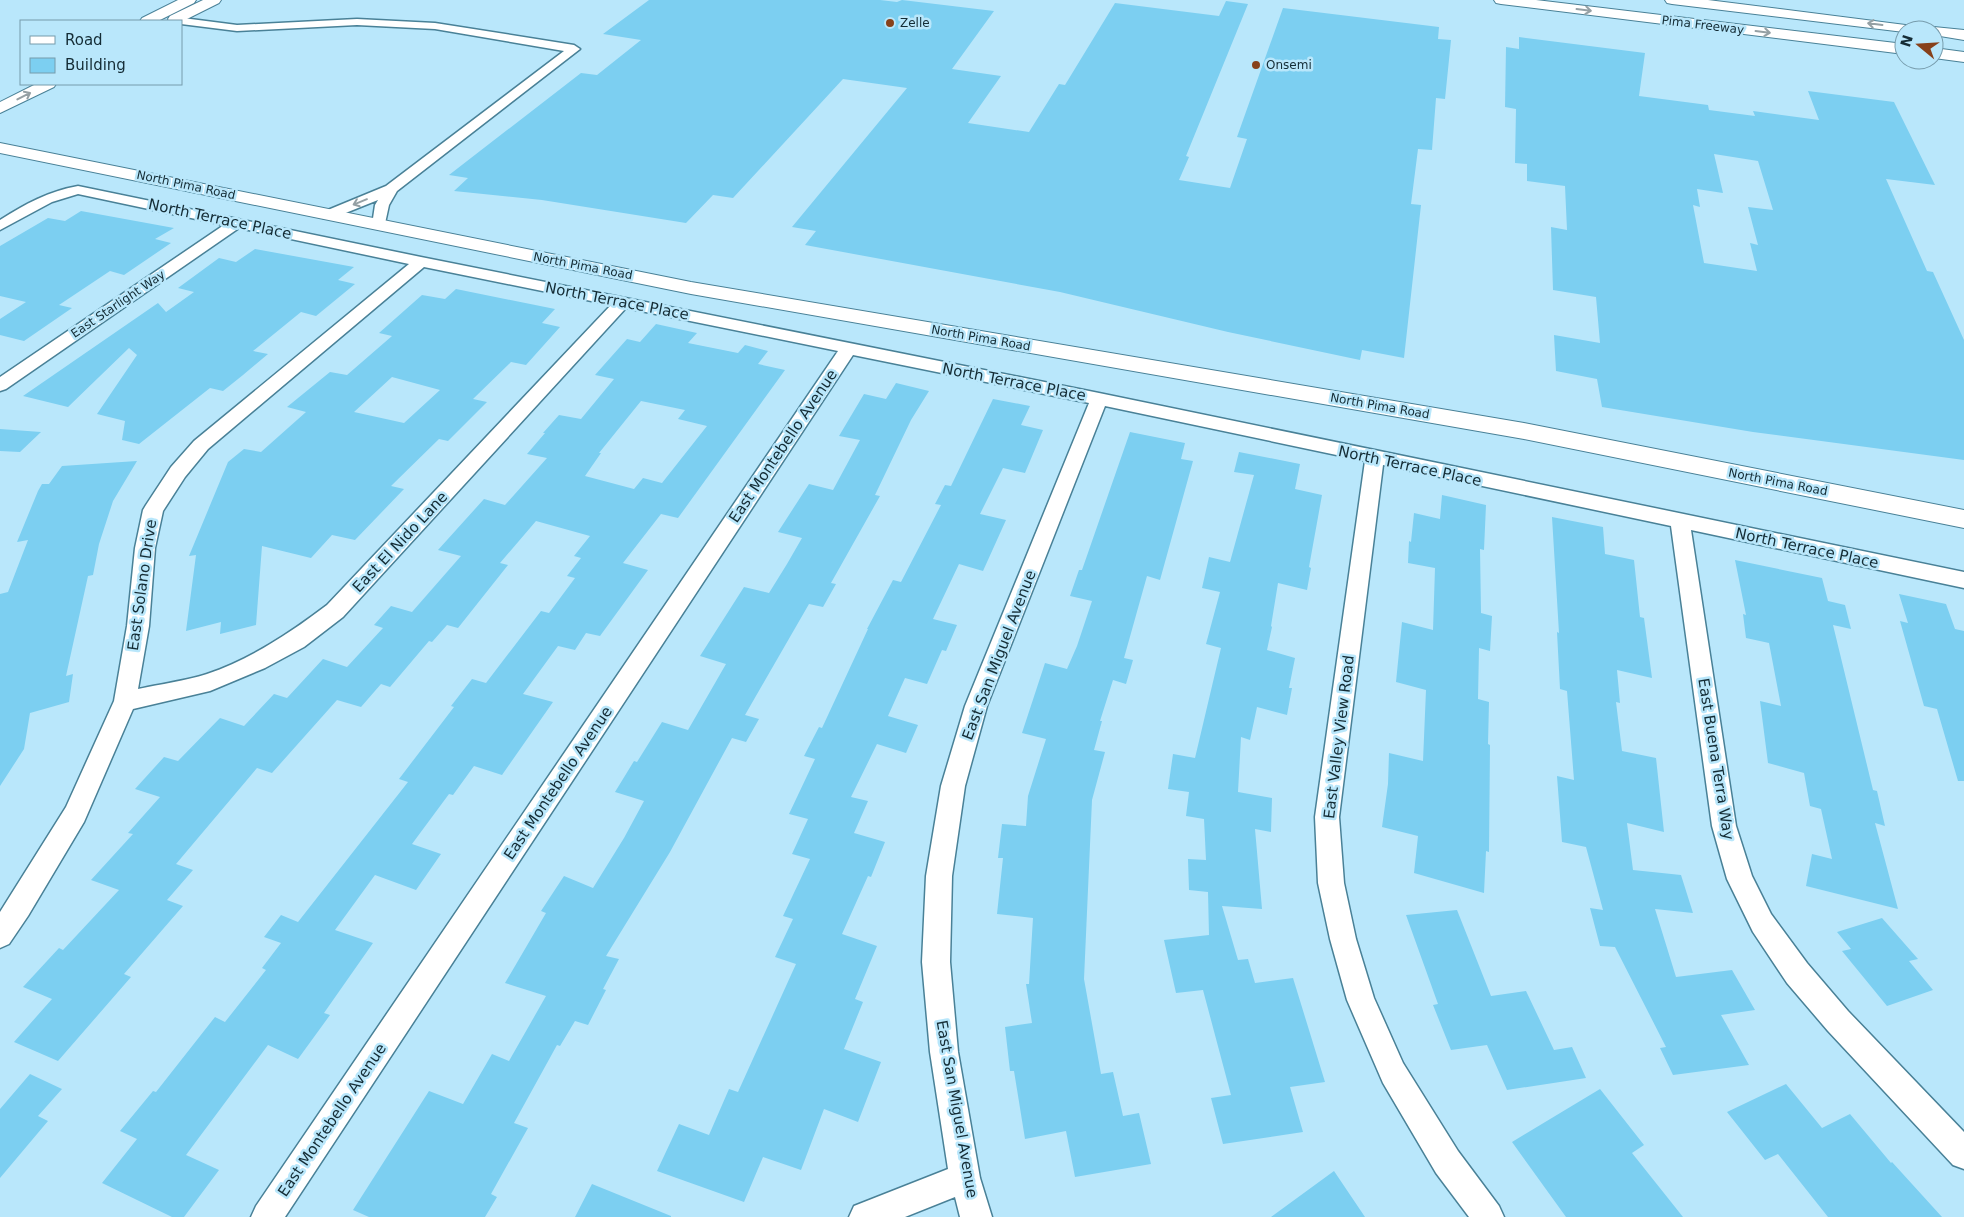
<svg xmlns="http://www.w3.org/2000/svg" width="1964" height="1217" font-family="'DejaVu Sans',sans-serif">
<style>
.building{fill:#7ccff1;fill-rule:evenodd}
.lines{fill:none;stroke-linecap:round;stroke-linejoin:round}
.minor-casing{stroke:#498197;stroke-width:3}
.secondary-casing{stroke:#498197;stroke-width:2}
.motorway-casing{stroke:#498197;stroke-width:2}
.minor{fill:#fff;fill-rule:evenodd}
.secondary{fill:#fff;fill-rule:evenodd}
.motorway{fill:#fff;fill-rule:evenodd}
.oneway{stroke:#95a0a4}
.poi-dot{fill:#87411b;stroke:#b9e7fb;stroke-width:2}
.labels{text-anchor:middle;stroke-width:5;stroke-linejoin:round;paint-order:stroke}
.far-poi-label{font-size:12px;fill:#142c35;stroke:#b9e7fb;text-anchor:start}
.far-street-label{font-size:12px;fill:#142c35;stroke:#b9e7fb}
.street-label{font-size:15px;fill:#142c35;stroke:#b9e7fb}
</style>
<rect width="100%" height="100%" fill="#b9e7fb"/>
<path class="building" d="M649,0H880L897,2L902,0L994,11L952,69L1001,76L968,123L1029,132L1059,84L1065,85L1115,3L1219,16L1226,1L1248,4L1186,156L1189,157L1179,180L1230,188L1247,139L1237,137L1283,8L1439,27L1438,39L1451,40L1445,99L1436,98L1432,150L1418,149L1411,204L1421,205L1404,358L1362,350L1360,360L1228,332L1060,292L805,245L816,231L792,227L907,88L843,79L733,198L713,195L686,223L542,200L454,191L468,178L449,175L581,73L597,75L641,40L603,34Z
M1519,37L1645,53L1639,96L1708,105L1709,110L1755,116L1753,111L1819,120L1808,91L1894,102L1935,185L1886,179L1927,271L1933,272L1964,340V460L1753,432L1602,407L1597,379L1556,371L1554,335L1600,343L1596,297L1553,290L1551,227L1567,230L1565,186L1527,181V164L1515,163L1516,109L1505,107L1506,47L1519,49ZM1714,154L1758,161L1773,210L1748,207L1758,245L1750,243L1757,271L1704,263L1693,205L1700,207L1697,189L1723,193Z
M81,211L174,228L155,239L171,243L124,275L110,271L59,305L72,308L24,341L0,335V319L26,302L0,296V246L48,218L65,221Z
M255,249L354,267L338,280L355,284L316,316L301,312L253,351L268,354L243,375L223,391L210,388L139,444L122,440L125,421L97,414L137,355L129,348L68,407L23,396L158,303L166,312L194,292L178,288L219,258L236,262Z
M456,289L555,309L542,323L560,327L526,365L511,362L473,399L487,402L448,441L439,439L391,486L404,489L355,540L332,535L311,558L262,546L256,625L220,634L221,622L186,631L196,555L189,556L228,462L244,449L261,452L306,412L287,407L330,372L347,375L392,336L379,333L422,295L445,299ZM392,377L440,390L404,423L354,412Z
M656,324L697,333L688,343L738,353L745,345L768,351L758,364L785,370L678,518L661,514L623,563L648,570L600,636L586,633L575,650L558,646L523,694L553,702L502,775L474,766L453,795L449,794L412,844L441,854L416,890L375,875L335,930L373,943L324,1013L330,1015L298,1059L268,1045L186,1155L219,1170L184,1217H172L102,1183L137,1139L120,1131L153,1091L156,1092L215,1017L225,1022L266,970L262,968L281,943L264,937L281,915L298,922L408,782L399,779L454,707L451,706L472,679L486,683L541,611L549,613L575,578L567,576L581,558L574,556L590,536L536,521L500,563L508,565L458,628L447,625L432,642L429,641L390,687L381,684L361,707L337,700L272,773L257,768L176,864L193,870L167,900L183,906L124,974L131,977L58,1061L14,1042L52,999L23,987L59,948L63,950L119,890L91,880L133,834L128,833L160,797L135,789L164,757L178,761L220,718L244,726L274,694L287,698L323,659L347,667L383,628L374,625L391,606L412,612L461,556L438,550L484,499L505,505L547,458L527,454L545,433H543L559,415L581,419L614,379L595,375L627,339L640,342ZM641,401L685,410L678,419L707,426L662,483L643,478L634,489L585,476L601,453H599Z
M896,383L929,391L911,420L875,495L880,496L831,583L836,584L823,607L809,604L745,715L759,719L746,742L732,738L670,852L606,956L619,959L603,989L606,990L588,1025L575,1021L560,1046L557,1045L514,1123L528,1128L491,1194L497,1197L485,1217H369L353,1210L429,1091L463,1104L492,1054L509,1061L546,996L505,983L546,913L541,911L564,876L593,888L624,838L644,801L615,792L634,761L637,762L662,722L688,730L726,664L700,656L744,587L769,593L787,564L802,538L778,532L809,484L833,490L860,440L839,436L864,394L886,399Z
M993,399L1030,406L1021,425L1043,430L1025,473L1003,468L980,514L1006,520L983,571L959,564L933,619L957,625L946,651L942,650L927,684L905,678L888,716L918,725L906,753L877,744L851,797L868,801L854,833L885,842L871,877L868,876L842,934L877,946L855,999L863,1002L844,1049L881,1062L858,1122L824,1109L801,1170L763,1157L744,1202L657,1171L679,1124L709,1135L729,1089L738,1092L796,964L775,957L793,919L783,916L810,859L792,854L808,819L789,814L815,759L804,756L819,727L822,728L868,629H867L893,580L901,582L941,505L935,504L945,485L951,486Z
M0,429L41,432L20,452L0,451Z
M1130,432L1185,443L1181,459L1193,461L1160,580L1147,576L1124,658L1133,660L1126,684L1113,680L1100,721H1102L1094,750L1105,752L1092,800L1084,979L1101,1074L1113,1072L1123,1116L1139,1113L1151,1164L1075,1177L1066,1131L1025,1139L1014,1071H1010L1005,1027L1032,1023L1026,984H1029L1033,918L997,914L1003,858H998L1002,824L1026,826L1028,796L1046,739L1022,733L1045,663L1067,669L1077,646L1092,601L1070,596L1079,570H1082Z
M1239,452L1300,464L1295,489L1322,495L1309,567L1311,568L1307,590L1278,583L1271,626L1272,627L1267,650L1295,658L1289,688H1292L1287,715L1257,707L1250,740L1241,737L1238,792L1272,798L1271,832L1255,829L1262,909L1222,906L1238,960L1248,959L1255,983L1293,978L1325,1082L1290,1087L1303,1132L1223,1144L1211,1098L1231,1095L1203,990L1176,993L1164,940L1209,935L1208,892L1189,890L1188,859L1206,860L1204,819L1186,816L1189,792L1168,789L1173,754L1195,758L1221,648L1206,644L1220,592L1202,588L1209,557L1230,562L1254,475L1234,472Z
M137,461L113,501L99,544L93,575L88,576L66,676L73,674L69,702L30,713L24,749L0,786V594L8,592L28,540L17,542L38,491L42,484H49L62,466Z
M1442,495L1486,505L1484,550L1480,549L1481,613L1492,616L1490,651L1479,648L1478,699L1489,702L1488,744L1490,745L1489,852L1486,851L1484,893L1414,873L1418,836L1382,827L1388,784L1389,753L1423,761L1426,690L1396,682L1402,622L1433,630L1435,568L1408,563L1409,541L1411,542L1414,513L1440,519Z
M1552,517L1603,527L1605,554L1634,560L1640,617L1644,618L1652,678L1617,670L1620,703L1616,702L1622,751L1656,758L1664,832L1627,823L1633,870L1681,875L1693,913L1655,909L1676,977L1732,970L1755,1010L1721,1015L1749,1065L1673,1075L1660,1048L1666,1047L1615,947L1600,946L1590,908L1603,910L1586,847L1562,842L1557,776L1574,780L1567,691L1560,689L1557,632L1559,633Z
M1735,560L1822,578L1828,601L1845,605L1851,629L1833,625L1873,790L1877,791L1885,826L1875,823L1898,909L1806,886L1812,854L1832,859L1821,809L1810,806L1804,773L1768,763L1760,701L1781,706L1769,643L1746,638L1743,614L1746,615Z
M1899,594L1946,604L1955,629L1964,631V781H1958L1937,709L1924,706L1900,621L1908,623Z
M1457,910L1491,996L1526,991L1554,1050L1572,1047L1586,1078L1507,1090L1487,1045L1451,1050L1433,1005L1438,1004L1406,915Z
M1882,918L1918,959L1909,961L1933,990L1887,1006L1842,951L1851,949L1837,932Z
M30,1074L62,1089L38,1116L48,1121L0,1178V1109Z
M1786,1084L1822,1128L1850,1114L1891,1163L1892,1162L1942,1217H1828L1778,1154L1765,1160L1727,1112Z
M1600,1089L1644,1145L1632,1153L1683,1217H1566L1512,1142Z
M1334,1171L1365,1217H1271Z
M592,1184L671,1216V1217H575Z"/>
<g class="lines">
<defs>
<path id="minor" d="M175,17L237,25L357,19L435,23L574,45L580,49L397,191L389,205L384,228H374L372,225L375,205L378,200L333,218H323L321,215L323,212L386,186L564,51L435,29L357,25L237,31L181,24V21H170L171,18Z
M78,186L421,257L1099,393L1964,572V588L1691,530L1736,826L1752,876L1771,914L1807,963L1848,1011L1964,1132V1169L1953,1165L1828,1031L1787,983L1753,932L1727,879L1712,826L1671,526L1383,465L1339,817L1344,883L1356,939L1374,998L1403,1063L1458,1151L1499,1206L1504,1217H1469L1436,1173L1383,1083L1347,1000L1330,939L1318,883L1315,817L1365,461L1105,406L987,706L965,786L952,876L950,962L958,1052L980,1178L992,1217H960L955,1197L905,1217H849L854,1206L948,1169L930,1052L922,962L926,876L941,786L965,706L1089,403L853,355L285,1217H251L256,1206L838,351L626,308L343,617L304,647L265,668L210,691L133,709L84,822L28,916L9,944L0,948V912L66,807L114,701L127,626L135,548L143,510L146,505L171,467L194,441L409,264L239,228L6,389L0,391V377L224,225L78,194L52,202L0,230V220C25,204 49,191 78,186ZM424,267L611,305L327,605C290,633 251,659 207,674C185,681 161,684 138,689L149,626L155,548L163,511L185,477L208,449Z"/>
<path id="secondary" d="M178,0H196L194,3L158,21H140L142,18Z
M203,0H221L219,3L181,22L169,21L168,19L170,16Z
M36,84H56L54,87L0,113V102Z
M0,143L691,282L1524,423L1964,510V528L1524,439L691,294L0,153Z"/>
<path id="motorway" d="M1494,0H1536L1904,44V54L1501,4L1496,3Z
M1665,0H1708L1929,28L1934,27L1964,30V40L1934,35V30H1904V32L1672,4L1667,3Z
M1934,48L1964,52V62L1934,58Z"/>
</defs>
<use href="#minor" class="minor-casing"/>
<use href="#secondary" class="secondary-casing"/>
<use href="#motorway" class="motorway-casing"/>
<use href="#minor" class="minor"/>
<use href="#secondary" class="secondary"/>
<use href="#motorway" class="motorway"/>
</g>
<defs><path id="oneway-shaft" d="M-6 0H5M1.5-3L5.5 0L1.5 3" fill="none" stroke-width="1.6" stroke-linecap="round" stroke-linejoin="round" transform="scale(1.25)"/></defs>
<g class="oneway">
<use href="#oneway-shaft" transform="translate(1584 10) rotate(7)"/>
<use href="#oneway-shaft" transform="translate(1875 24) rotate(-173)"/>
<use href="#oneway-shaft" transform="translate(1763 32) rotate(7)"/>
<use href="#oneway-shaft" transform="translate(24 96) rotate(-27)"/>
<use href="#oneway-shaft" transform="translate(360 202) rotate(158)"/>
</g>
<g class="poi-dot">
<circle cx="890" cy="23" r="5"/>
<circle cx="1256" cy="65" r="5"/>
</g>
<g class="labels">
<g class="far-poi-label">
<text x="900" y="27">Zelle</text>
<text x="1266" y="69">Onsemi</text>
</g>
<g class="far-street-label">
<text transform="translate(1703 25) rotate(7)" y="4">Pima Freeway</text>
<text transform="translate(186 185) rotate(12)" y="4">North Pima Road</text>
<text transform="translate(583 266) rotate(11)" y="4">North Pima Road</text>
<text transform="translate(118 304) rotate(-34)" y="4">East Starlight Way</text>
<text transform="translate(981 338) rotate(10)" y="4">North Pima Road</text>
<text transform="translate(1380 406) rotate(10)" y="4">North Pima Road</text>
<text transform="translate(1778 482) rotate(11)" y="4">North Pima Road</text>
</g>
<g class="street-label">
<text transform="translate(220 219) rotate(12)" y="5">North Terrace Place</text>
<text transform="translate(617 301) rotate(11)" y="5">North Terrace Place</text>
<text transform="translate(1014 382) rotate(11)" y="5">North Terrace Place</text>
<text transform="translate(783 446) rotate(-56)" y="5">East Montebello Avenue</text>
<text transform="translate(1410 466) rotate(12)" y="5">North Terrace Place</text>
<text transform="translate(400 542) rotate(-47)" y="5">East El Nido Lane</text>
<text transform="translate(1807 548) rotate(12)" y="5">North Terrace Place</text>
<text transform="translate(142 585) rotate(-82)" y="5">East Solano Drive</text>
<text transform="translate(999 655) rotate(-69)" y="5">East San Miguel Avenue</text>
<text transform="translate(1339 737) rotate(-83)" y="5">East Valley View Road</text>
<text transform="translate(1716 759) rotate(81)" y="5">East Buena Terra Way</text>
<text transform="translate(558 783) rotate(-56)" y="5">East Montebello Avenue</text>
<text transform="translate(957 1109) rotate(80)" y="5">East San Miguel Avenue</text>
<text transform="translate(332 1120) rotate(-56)" y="5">East Montebello Avenue</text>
</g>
</g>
<rect x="20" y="20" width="162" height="65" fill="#b9e7fb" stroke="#779cac"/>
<rect x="30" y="36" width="25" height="8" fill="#ffffff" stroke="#779cac"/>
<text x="65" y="45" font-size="15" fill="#142c35">Road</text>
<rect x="30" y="58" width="25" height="15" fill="#7ccff1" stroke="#779cac"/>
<text x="65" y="70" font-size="15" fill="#142c35">Building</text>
<g transform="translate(1919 45) rotate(288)"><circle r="24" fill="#b9e7fb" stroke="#779cac"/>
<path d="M0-4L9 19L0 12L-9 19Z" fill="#87411b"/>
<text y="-8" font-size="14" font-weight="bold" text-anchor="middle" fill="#142c35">N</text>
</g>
</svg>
